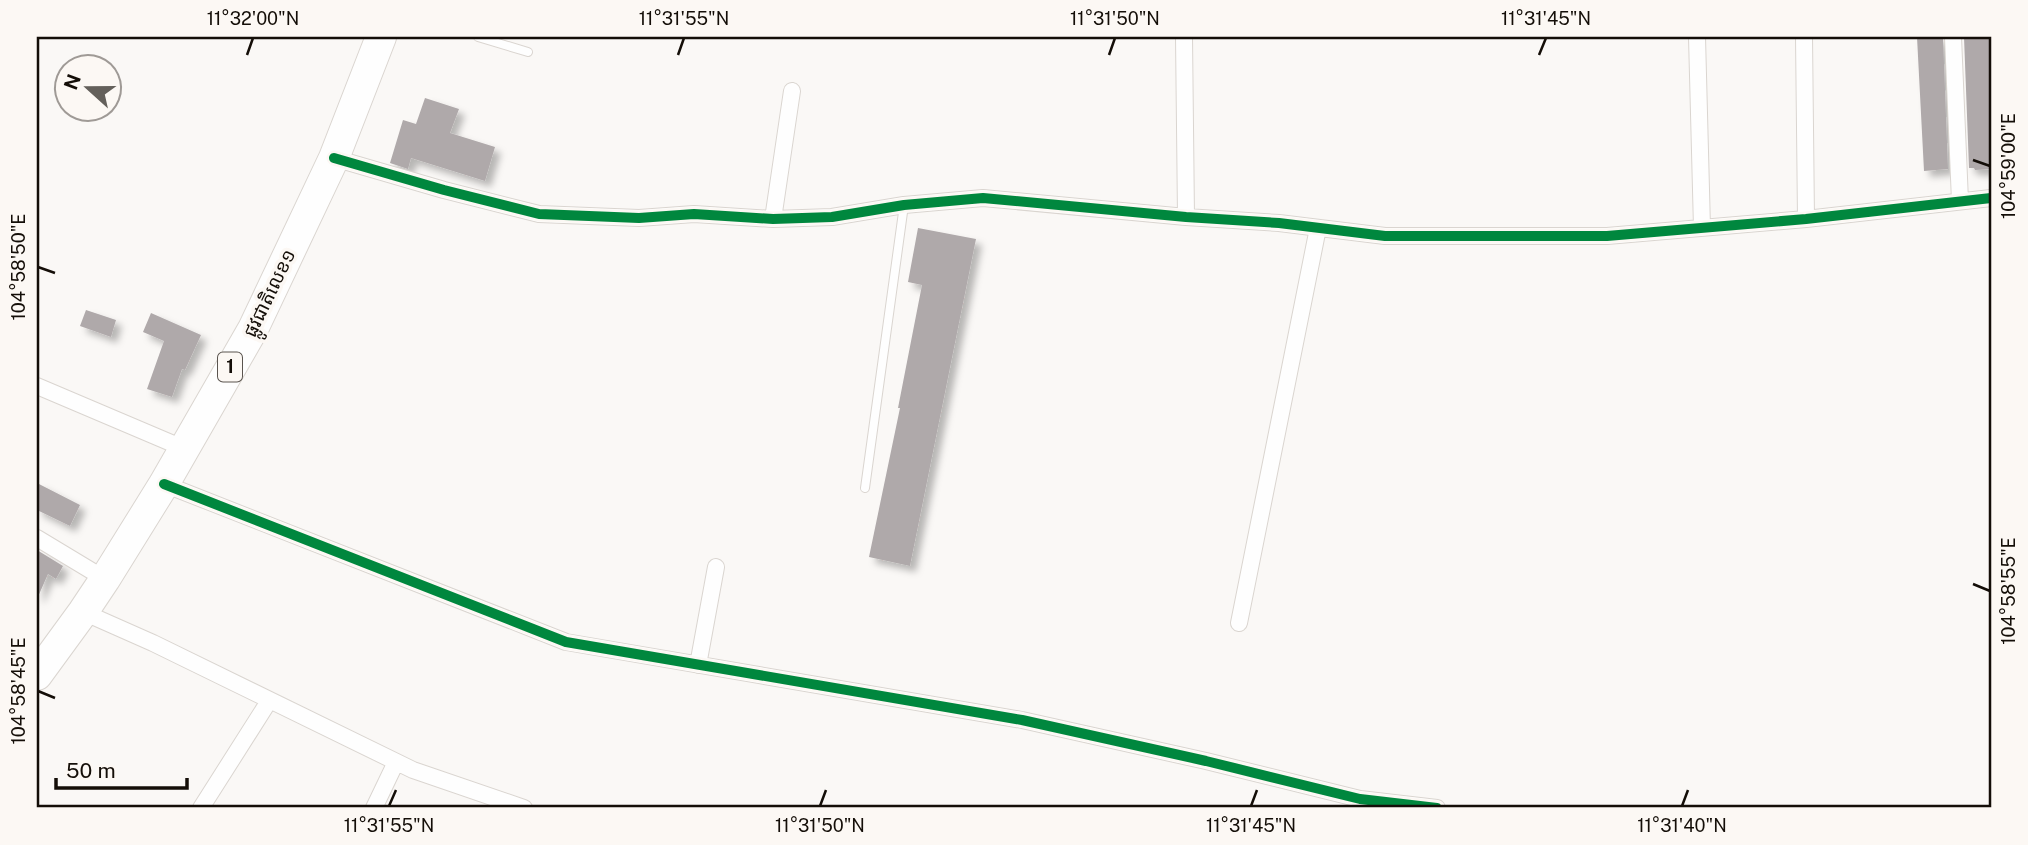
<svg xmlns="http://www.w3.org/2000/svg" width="2028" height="845" font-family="'Public Sans','Noto Sans Khmer',sans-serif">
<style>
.building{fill:#afa9aa;filter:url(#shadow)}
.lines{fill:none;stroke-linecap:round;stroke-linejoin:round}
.lane-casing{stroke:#dad5d0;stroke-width:10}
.street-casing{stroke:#dad5d0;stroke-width:18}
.highway-casing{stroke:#dad5d0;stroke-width:32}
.lane{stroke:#fefefe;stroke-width:8}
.street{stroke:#fefefe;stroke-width:16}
.highway{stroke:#fefefe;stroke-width:30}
.cycleway-casing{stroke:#fcf8f4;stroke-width:15}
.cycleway{stroke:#00873e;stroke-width:10}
.ticks{fill:none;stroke:#140e08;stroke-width:2.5}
.labels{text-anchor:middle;stroke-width:7;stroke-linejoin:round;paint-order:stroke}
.shield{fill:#fcf8f4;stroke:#5a544f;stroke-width:2}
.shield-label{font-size:18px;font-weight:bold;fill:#140e08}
.street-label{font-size:19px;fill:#140e08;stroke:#fcf8f4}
.neatline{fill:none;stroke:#140e08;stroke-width:2.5}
.ticks-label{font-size:18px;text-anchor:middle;fill:#140e08}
</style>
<defs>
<filter id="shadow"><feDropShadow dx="6" dy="6" stdDeviation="3.5" flood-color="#0004"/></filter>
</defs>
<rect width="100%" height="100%" fill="#faf8f6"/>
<path class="building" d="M1917,37H1943L1948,169L1924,171Z
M1964,37H1991V169L1975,170L1974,168H1969Z
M425,98L459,109L450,133L495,147L485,181L411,158L408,169L390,163L403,120L416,124Z
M918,228L976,239L910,566L869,557L900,408H898L922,285L908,282Z
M86,310L116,320L111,337L80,326Z
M151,313L201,335L185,370L182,369L172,397L147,389L164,341L143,332Z
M37,483L80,505L70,526L37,510Z
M37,550L63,566L56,579L48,574L37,599Z"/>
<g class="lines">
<defs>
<path id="lane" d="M478,37L528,52
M865,488L904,205"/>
<path id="street" d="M1184,37L1186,217
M1697,37L1702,228
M1804,37L1806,219
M1953,37L1960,201
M334,158L444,190L539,214L639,218L694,214L773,219L832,217L904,205L983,198L1186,217L1279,223L1385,236H1607L1806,219L1991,198
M773,219L792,91
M37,386L183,448
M164,484L566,642L1022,720L1206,761L1360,799L1437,808
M37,538L105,579
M83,612L153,643L413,770L524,808
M1239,623L1318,228
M698,665L716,567
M201,808L269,701
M374,808L396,762"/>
<path id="highway" d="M37,675L83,612L105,579L164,484L253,329L334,158L381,37"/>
</defs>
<use href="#lane" class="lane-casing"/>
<use href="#street" class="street-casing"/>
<use href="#highway" class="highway-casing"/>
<use href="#lane" class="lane"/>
<use href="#street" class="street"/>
<use href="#highway" class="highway"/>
<defs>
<path id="cycleway" d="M334,158L444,190L539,214L639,218L694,214L773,219L832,217L904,205L983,198L1186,217L1279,223L1385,236H1607L1806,219L1991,198
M164,484L566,642L1022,720L1206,761L1360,799L1437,808"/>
</defs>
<use href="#cycleway" class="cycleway-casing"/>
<use href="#cycleway" class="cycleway"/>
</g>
<path class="ticks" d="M247,55L253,38M678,55L684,38M1109,55L1115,38M1539,55L1546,38M1973,160L1990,166M38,267L55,273M1973,584L1990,591M38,691L55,698M389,806L396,790M820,806L826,790M1251,806L1257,790M1682,806L1688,790"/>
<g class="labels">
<rect class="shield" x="218" y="352.5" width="24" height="29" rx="5"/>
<g class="shield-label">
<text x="230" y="373">1</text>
</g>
<g class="street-label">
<text transform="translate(269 293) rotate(-64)" y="7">ផ្លូវជាតិលេខ១</text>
</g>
</g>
<rect width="2028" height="845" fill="none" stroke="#fcf8f4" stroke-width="77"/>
<g transform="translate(88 88) rotate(291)"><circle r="33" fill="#fcf8f4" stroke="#9f9a96" stroke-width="2"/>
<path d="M0-5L12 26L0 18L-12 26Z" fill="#64605b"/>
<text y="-10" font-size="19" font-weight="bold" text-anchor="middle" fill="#140e08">N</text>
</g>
<path d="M56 778v10h131v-10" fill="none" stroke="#140e08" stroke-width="3.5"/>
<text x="66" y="778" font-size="21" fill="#140e08" stroke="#fcf8f4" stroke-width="5" paint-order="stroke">50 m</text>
<rect x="38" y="38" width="1952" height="768" class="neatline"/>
<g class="ticks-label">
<text x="253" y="25">11°32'00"N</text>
<text x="684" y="25">11°31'55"N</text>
<text x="1115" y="25">11°31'50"N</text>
<text x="1546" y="25">11°31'45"N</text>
<text transform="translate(2009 166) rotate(-90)" y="6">104°59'00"E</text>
<text transform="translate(19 267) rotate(-90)" y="6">104°58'50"E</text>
<text transform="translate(2009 591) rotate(-90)" y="6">104°58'55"E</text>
<text transform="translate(19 691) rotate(-90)" y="6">104°58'45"E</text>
<text x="389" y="832">11°31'55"N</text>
<text x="820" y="832">11°31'50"N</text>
<text x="1251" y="832">11°31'45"N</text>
<text x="1682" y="832">11°31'40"N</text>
</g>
</svg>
